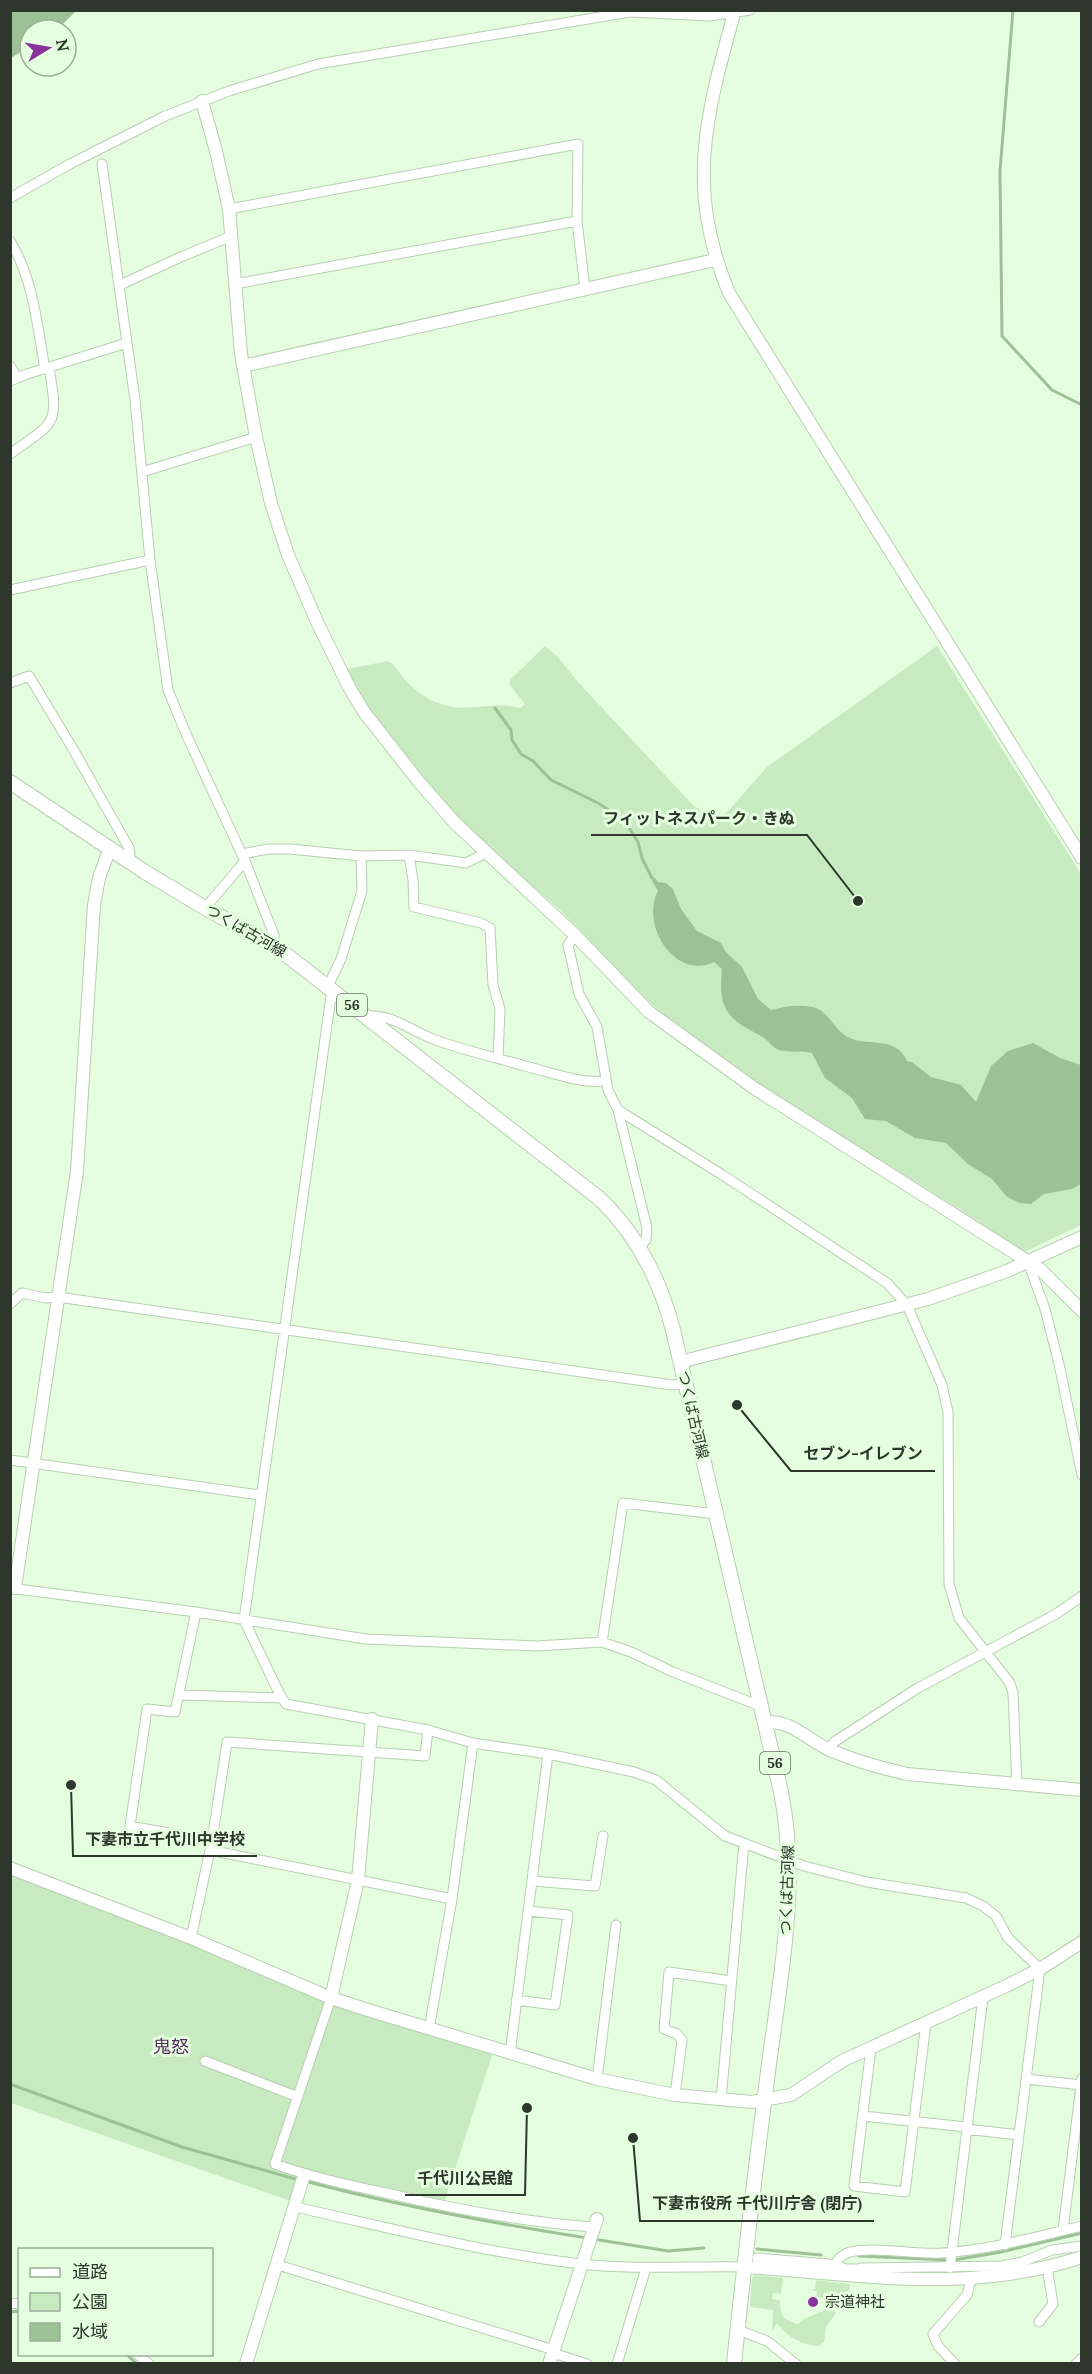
<svg xmlns="http://www.w3.org/2000/svg" width="1092" height="2374" font-family="Lora,'Noto Sans JP',serif">
<style>
.green{fill:#c8eac1}
.water{fill:#9cc194}
.lines{fill:none;stroke-linecap:round;stroke-linejoin:round}
.stream{stroke:#9cc194;stroke-width:3}
.street-casing{stroke:#b7cfb1;stroke-width:11}
.secondary-casing{stroke:#b7cfb1;stroke-width:14}
.primary-casing{stroke:#b7cfb1;stroke-width:16}
.street{stroke:#fff;stroke-width:9}
.secondary{stroke:#fff;stroke-width:12}
.primary{stroke:#fff;stroke-width:14}
.poi-dot{fill:#8b329e;stroke:#e5fee0;stroke-width:2}
.labels{text-anchor:middle;stroke-width:6;stroke-linejoin:round;paint-order:stroke}
.shield{fill:#e5fee0;stroke:#647361;stroke-width:1.5}
.shield-label{font-size:14px;font-weight:bold;fill:#2d372b}
.street-label{font-size:15px;fill:#2d372b;stroke:#e5fee0}
.poi-label{font-size:15px;fill:#2d372b;stroke:#e5fee0;text-anchor:start}
.quarter-label{font-size:18px;fill:#572c61;stroke:#e5fee0}
.leader{fill:none;stroke:#2d372b;stroke-width:2}
.callout-dot{fill:#2d372b;stroke:#e5fee0;stroke-width:2}
.callout-label{font-size:16px;text-anchor:middle;font-weight:bold;fill:#2d372b;stroke:#e5fee0;stroke-width:6;stroke-linejoin:round;paint-order:stroke}
</style>
<rect width="100%" height="100%" fill="#e5fee0"/>
<path class="green" d="M545,646L557,656L577,681L692,804L705,814L717,816L727,812L767,767L937,646L1081,874V1225L1024,1252C956,1204 883,1163 813,1119C765,1088 717,1054 671,1020C626,986 594,940 552,903C519,874 484,846 454,814C413,771 374,722 347,669L388,661C397,666 400,675 407,682C414,689 424,697 433,701C466,716 490,700 520,708L525,704L509,684L511,679Z
M11,1868L331,1998L494,2049L443,2206L305,2175L296,2203L11,2103Z
M754,2275L783,2278L781,2294L773,2293L772,2299L780,2300C780,2315 783,2320 798,2324L804,2319L827,2309L828,2298L816,2297L817,2291L809,2290L815,2289L816,2280L850,2284L848,2304L838,2299L832,2310L836,2313L826,2327L824,2342L819,2346C804,2346 785,2336 777,2323L772,2331L773,2310L750,2307L752,2278Z"/>
<path class="water" d="M11,10H76V11L57,30H30V46L11,58Z
M654,877L658,882L666,883L673,889L681,909L697,931L721,943L725,951L742,967L758,999L771,1010C782,1007 800,1004 812,1007C828,1010 833,1028 846,1036C865,1048 896,1034 907,1061L912,1062L931,1077L961,1085L976,1102L991,1066L1008,1051L1033,1043L1060,1058L1081,1065V1184L1072,1189L1044,1194L1031,1204L1020,1203L1007,1197L992,1179L968,1164L946,1143L915,1138L886,1121L865,1119L852,1098L825,1078L812,1053C802,1050 790,1053 779,1050C771,1047 768,1039 761,1036C726,1018 718,1009 722,969L714,962C675,981 640,925 658,891L652,881Z"/>
<g class="lines">
<path class="stream" d="M1013,10L1000,171L1002,336L1052,390L1082,405
M495,708L511,730L512,740L521,754L533,761L551,780L598,803L624,820L638,842L642,858L652,878
M10,2084L182,2147L299,2180
M305,2181C398,2206 492,2223 587,2238
M593,2239L668,2251L704,2248
M757,2249L821,2255
M859,2256L948,2260
M954,2260L1001,2252L1082,2233
M10,2312L20,2311
M126,2354L137,2364"/>
<defs>
<path id="street" d="M102,164L135,400L150,560L168,690L186,734L245,861L274,935L275,946
M10,198L68,165L165,116L229,91L318,64L630,12L709,16L750,10
M229,209L578,144L577,221L585,289
M10,241C34,280 37,326 45,369
M235,284L577,221
M120,285L183,256L232,236
M10,366L17,377
M10,381L27,374L127,343
M10,454C56,421 59,426 49,368
M142,472L256,437
M10,590L150,560
M10,683L29,676L73,749L129,848L130,853L127,859
M242,854L268,849H290L361,856L409,855L466,863L486,853
M409,855L413,880L414,907L481,923L490,928L493,985L500,1009L498,1058
M205,908L245,861
M575,935L568,945L579,994L597,1027L608,1090L618,1110L647,1228L646,1240L640,1246
M328,986L341,959L362,891L361,856
M332,989L244,1620L280,1695L286,1704L428,1730L473,1743L548,1754L634,1772L656,1780L725,1836L804,1866L867,1882L966,1898L983,1906L996,1916L1008,1938L1040,1969L1005,2245
M364,1016C390,1013 410,1030 433,1039C462,1050 494,1057 525,1066C551,1072 579,1084 606,1081
M618,1110L721,1174L887,1283L907,1305L942,1385L948,1412L949,1584L959,1618L1010,1683L1013,1693L1017,1786
M1028,1262L1045,1309L1059,1364L1082,1475
M10,1304L22,1293L45,1298L58,1297L672,1385L685,1384
M10,1460L260,1495
M10,1588L196,1612L366,1639L537,1646L602,1642L631,1652L673,1672L755,1704L761,1705
M602,1642L623,1503L716,1514
M179,1695L282,1698
M829,1750L834,1742L918,1688L1056,1614L1082,1596
M212,1841L227,1742L425,1756L428,1730
M210,1850L452,1899
M532,1881L595,1886L603,1836
M191,1938L212,1841L130,1826L147,1709L175,1712L196,1612
M331,1998L275,2164C311,2177 348,2185 386,2193C454,2209 523,2222 593,2227
M516,2000L555,2005L568,1915L528,1911
M429,2029L452,1899L473,1743
M871,2048L854,2186L905,2192L926,2023
M510,2054L548,1754
M205,2061L298,2097
M597,2079L616,1925
M1026,2079L1082,2085
M675,2095L682,2040L677,2034L664,2029L669,1972L731,1981
M721,2100L744,1843
M863,2116L966,2127
M966,2129L1019,2135
M295,2207C390,2228 485,2253 581,2264C635,2270 690,2266 744,2267
M1063,2230L1082,2078
M757,2258L829,2264L847,2269H855
M278,2265L554,2350
M950,2268L983,1997
M829,2274C834,2265 839,2255 850,2252C875,2246 915,2255 942,2253C990,2250 1035,2237 1082,2226
M847,2276L851,2272L861,2268L1002,2266L1022,2262L1052,2250L1082,2246
M10,2304L20,2303
M1039,2322L1053,2304L1047,2267
M738,2330L767,2341L796,2364
M553,2353L587,2364
M137,2354L149,2364
M617,2364L646,2268
M955,2364L938,2346L933,2334L967,2295L971,2280
M1076,2364L1082,2358"/>
<path id="secondary" d="M734,14C705,118 686,189 729,293L1082,858
M202,101L216,151L229,209L241,354L256,437L271,503L288,555L318,624L349,687L364,712L419,782L455,823L575,935L649,1012L754,1088L1040,1269L1082,1311
M243,366L715,260
M680,1362L928,1299L1007,1271L1082,1237
M15,1588L77,1171L94,905L99,878L110,848
M765,1723C790,1718 810,1742 832,1751C856,1761 881,1768 907,1774L1082,1790
M10,1868L191,1938L331,1998L368,2010L597,2079L675,2095L752,2102L791,2095L842,2061L1006,1986L1040,1969L1082,1942
M331,1998L358,1880L372,1719
M744,2267C861,2274 967,2295 1082,2257
M246,2364L304,2175
M549,2364L597,2219"/>
<path id="primary" d="M10,782L145,872L205,908L275,946L600,1199C638,1236 660,1279 673,1330L781,1792C799,1882 781,1974 769,2064C756,2164 744,2264 734,2364"/>
</defs>
<use href="#street" class="street-casing"/>
<use href="#secondary" class="secondary-casing"/>
<use href="#primary" class="primary-casing"/>
<use href="#street" class="street"/>
<use href="#secondary" class="secondary"/>
<use href="#primary" class="primary"/>
</g>
<circle class="poi-dot" cx="813" cy="2302" r="6"/>
<g class="labels">
<g class="shield">
<rect x="337" y="994" width="30" height="22" rx="4.5"/>
<rect x="760" y="1752" width="30" height="22" rx="4.5"/>
</g>
<g class="shield-label">
<text x="352" y="1010">56</text>
<text x="775" y="1768">56</text>
</g>
<g class="street-label">
<text transform="translate(246 931) rotate(30)" y="5">つくば古河線</text>
<text transform="translate(693 1415) rotate(77)" y="5">つくば古河線</text>
<text transform="translate(787 1890) rotate(-88)" y="5">つくば古河線</text>
</g>
<g class="poi-label">
<text x="825" y="2307">宗道神社</text>
</g>
<g class="quarter-label">
<text x="171" y="2053">鬼怒</text>
</g>
</g>
<path class="leader" d="M858 901L807 835H591M737 1405L791 1471H935M71 1785L73 1856H257M527 2108L525 2195H405M633 2138L640 2221H874"/>
<g class="callout-dot">
<circle cx="858" cy="901" r="6"/>
<circle cx="737" cy="1405" r="6"/>
<circle cx="71" cy="1785" r="6"/>
<circle cx="527" cy="2108" r="6"/>
<circle cx="633" cy="2138" r="6"/>
</g>
<g class="callout-label">
<text x="699" y="824">フィットネスパーク・きぬ</text>
<text x="863" y="1459">セブン-イレブン</text>
<text x="165" y="1845">下妻市立千代川中学校</text>
<text x="465" y="2184">千代川公民館</text>
<text x="757" y="2209">下妻市役所 千代川庁舎 (閉庁)</text>
</g>
<rect width="1092" height="2374" fill="none" stroke="#2d372b" stroke-width="24"/>
<rect x="18" y="2248" width="195" height="108" fill="#e5fee0" stroke="#9bae98" stroke-width="1.5"/>
<rect x="30" y="2268" width="30" height="9" fill="#ffffff" stroke="#9bae98" stroke-width="1.5"/>
<text x="72" y="2278" font-size="18" fill="#2d372b">道路</text>
<rect x="30" y="2293" width="30" height="18" fill="#c8eac1" stroke="#9bae98" stroke-width="1.5"/>
<text x="72" y="2308" font-size="18" fill="#2d372b">公園</text>
<rect x="30" y="2323" width="30" height="18" fill="#9cc194" stroke="#9bae98" stroke-width="1.5"/>
<text x="72" y="2338" font-size="18" fill="#2d372b">水域</text>
<g transform="translate(48 48) rotate(79)"><circle r="28" fill="#e5fee0" stroke="#9bae98" stroke-width="1.5"/>
<path d="M0-4.5L10 22L0 15L-10 22Z" fill="#8b329e"/>
<text y="-9" font-size="16" font-weight="bold" text-anchor="middle" fill="#2d372b">N</text>
</g>
</svg>
